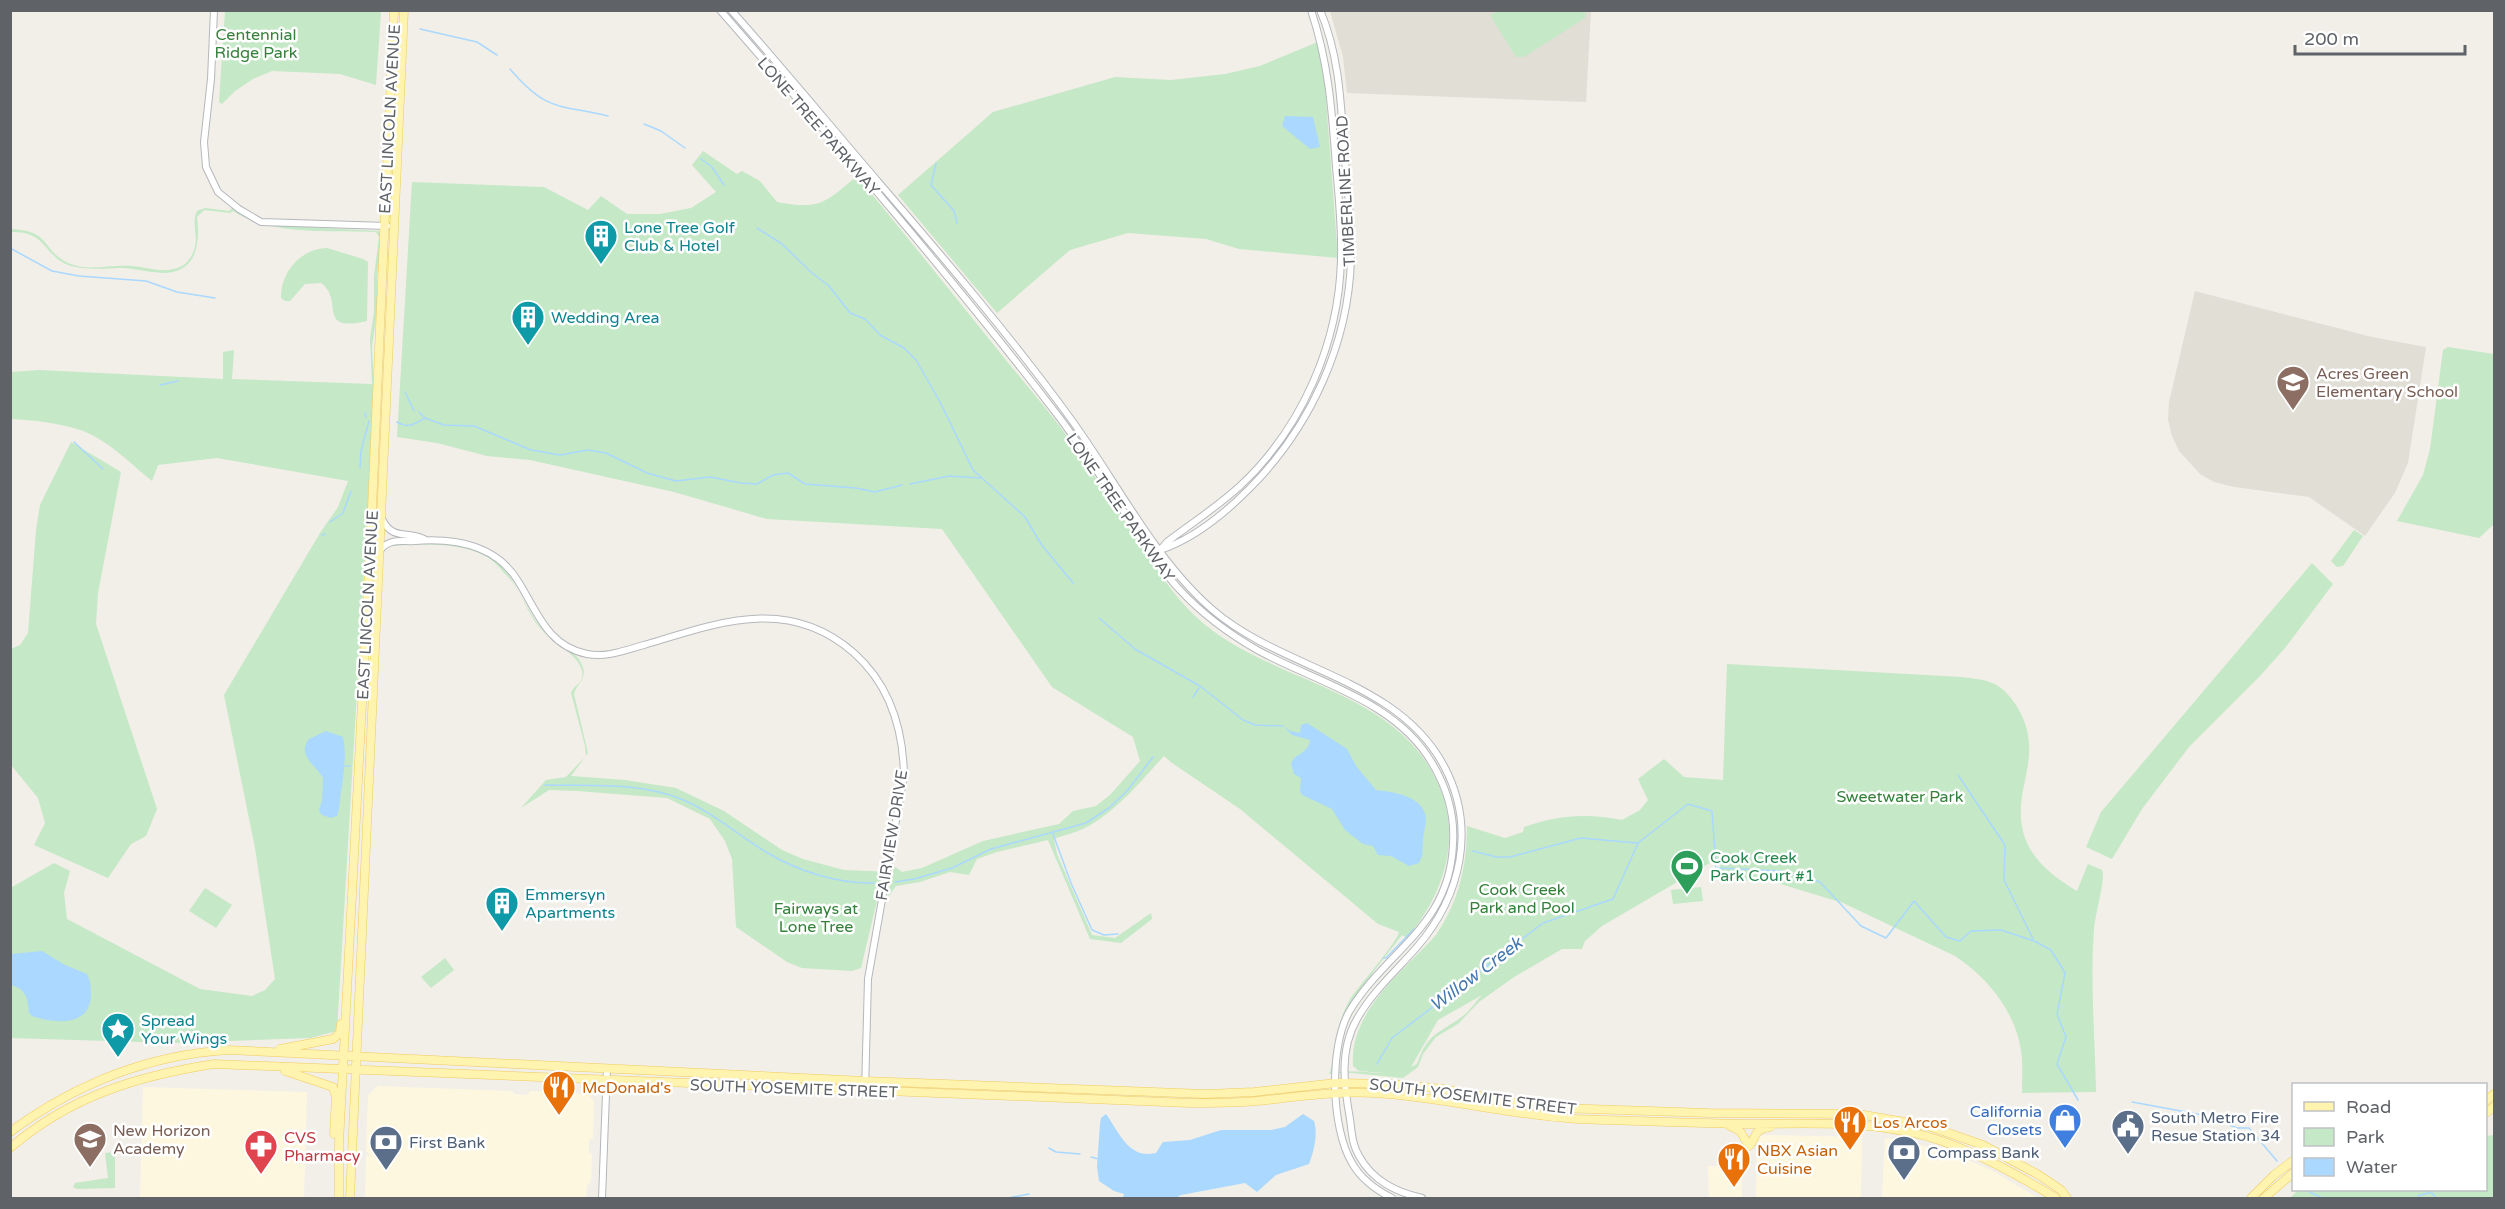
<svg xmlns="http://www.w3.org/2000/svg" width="2505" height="1209" font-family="'Varela Round',sans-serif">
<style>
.commercial{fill:#fef7e0}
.education{fill:#e1ded6}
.green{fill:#c5e8c6;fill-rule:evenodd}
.water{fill:#aad8fe}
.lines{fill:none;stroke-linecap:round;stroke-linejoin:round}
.stream{stroke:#aad8fe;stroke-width:1.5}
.minor-casing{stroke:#b5b8bc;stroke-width:8}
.major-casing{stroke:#f1cb61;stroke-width:9}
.minor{stroke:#fff;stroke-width:6}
.major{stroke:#fef3af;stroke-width:8}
.labels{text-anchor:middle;stroke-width:5;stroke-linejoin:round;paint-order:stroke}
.park-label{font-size:16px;fill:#34813a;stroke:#fff}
.street-label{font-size:16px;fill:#5f6368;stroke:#fff}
.culture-label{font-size:16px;fill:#0d838f;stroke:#fff;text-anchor:start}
.education-label{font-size:16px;fill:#785e54;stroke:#fff;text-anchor:start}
.leisure-label{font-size:16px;fill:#27864d;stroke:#fff;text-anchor:start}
.food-label{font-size:16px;fill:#c56008;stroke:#fff;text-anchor:start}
.shop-label{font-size:16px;fill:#366cbe;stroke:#fff;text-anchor:end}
.service-label{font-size:16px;fill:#4e5e75;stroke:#fff;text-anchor:start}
.health-label{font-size:16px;fill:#be3a42;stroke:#fff;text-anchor:start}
.water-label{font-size:18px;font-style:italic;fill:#4478b2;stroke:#fff}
</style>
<rect width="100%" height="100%" fill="#f1efe8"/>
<path class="commercial" d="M378,1086L512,1091L514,1094L527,1095L530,1091L587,1094L594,1101L593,1138L589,1140V1152L592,1154L591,1181L587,1186L586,1198H365L366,1156L370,1154L366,1152L368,1095Z
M143,1087L307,1092L304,1198H140Z
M1764,1135L1862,1137L1861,1198H1756L1757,1138Z
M1885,1138L1915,1143L1958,1156L1991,1170L2038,1198H1882Z
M1708,1166H1741L1742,1198H1709Z"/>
<path class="education" d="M1330,11H1591L1586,102L1347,93L1343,57Z
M2195,291L2372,337L2426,347L2408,463L2395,493L2365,536L2309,497L2234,487L2214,482L2200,474L2179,451L2172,436L2168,420L2169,402Z"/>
<path class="green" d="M1500,10H1585L1586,11L1585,18L1524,57H1516L1490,15Z
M225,11H381L376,85L340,74L272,71L253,79L235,91L222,104L219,102Z
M1318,42L1324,73L1338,258L1239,249L1206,239L1128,233L1070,250L997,313L898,195L993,112L1115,77L1171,80L1225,74L1260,66Z
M703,151L737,174L742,171L760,181L777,202C820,210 825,203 857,176C903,232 948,288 993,344C1015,372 1039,399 1061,428C1089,467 1115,507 1142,547C1158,571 1174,596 1195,616C1261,678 1372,685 1424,759C1466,819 1452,884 1407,938L1402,935L1374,971L1349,1009L1334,1072C1352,1070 1367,1073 1385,1073L1359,1071L1353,1066C1349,1011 1403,972 1436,935C1459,901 1467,866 1467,826L1505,838L1523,832L1524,827C1558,815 1587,813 1622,820L1640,810L1648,800L1638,779L1664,759L1684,777L1723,780L1727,664L1961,677C1988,680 2000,681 2016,705C2048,756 2010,788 2024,835C2032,861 2055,878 2077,891L2088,864L2102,870C2106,878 2095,915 2094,929C2090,981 2095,1039 2096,1092L2022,1093C2022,1079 2023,1064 2021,1050C2015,1011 1987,977 1955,956L1843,903L1774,882L1720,879V857L1602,926L1585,941L1582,949H1562L1514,977L1479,1002L1458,1024L1436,1037L1423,1054L1418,1067L1403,1078L1352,1073L1329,1074C1333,1066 1332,1056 1334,1047C1337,1029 1344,1005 1356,991C1362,983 1399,939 1399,932L1378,924L1240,809L1172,763L1164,756C1140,782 1117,811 1085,828C1075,833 1064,835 1054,839L1057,854L1092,935L1115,938L1151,913L1152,919L1121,943L1090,939L1048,840L997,852L977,859L969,875L950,872L920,882L896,886L888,897L892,875H883L861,968L852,971L802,968L787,962L736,927L732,859L725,841L710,819L667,798L577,791L549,790L521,808L546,780L566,777L586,756L585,746L571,693C573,686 580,685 582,678C587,658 551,642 540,628C527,614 522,591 508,577C501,570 495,561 485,556C456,539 400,545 367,548L366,538L337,1031L310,1038L174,1043L11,1038L10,886L12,887L54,863L70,871L64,893L67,919L200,989L252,996L265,990L275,979L255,848L224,695L320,533L338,507L348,481L217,458L158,465L152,481C130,463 107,439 80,430C59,423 33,420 11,419V372L39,370L223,379V352L234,350L232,379L372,384L370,339L374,312V276L379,237L376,232C331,230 271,236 233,211L230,213L204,210L197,217C200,241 198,271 166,273C152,273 138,269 124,268C107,268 85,271 68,265C43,255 47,231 11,232V229C52,231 41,250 68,263C87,272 111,264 132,266C144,267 156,271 169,270C174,269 182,267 186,263C205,243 189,227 197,211L205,208L229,211L232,208L253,221L271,225L379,231L382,236L377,276V311L372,347L374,384L367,544C398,545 453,537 481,551C516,568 522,610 548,636C559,646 576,650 582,665C588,679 577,683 574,694L588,753L571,776L625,780L676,788L724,811L782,850L803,859L844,870L893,872L894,866L902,872L922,868L983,841L1059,824L1073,811L1096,806L1110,795L1140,761L1133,737L1052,687L942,529L767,519L674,492L530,460L487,456L437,443L397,437L412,182L544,187L588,210L601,196L627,214H660L691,208L716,192L692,165ZM1482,995C1475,1002 1470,1011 1463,1016C1439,1034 1428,1032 1417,1064L1411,1067L1438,1020Z
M327,248L363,259L368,262L367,321C315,333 345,300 321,283L305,284L290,301H285L281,298C281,271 301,249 327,248Z
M2448,347L2494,354V524L2479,538L2397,521L2423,475L2430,449L2443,350Z
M71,442L121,472L98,593L96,624L157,809L146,836L131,844L108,878L34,845L45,823L38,798L11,765V649L20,645L28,633L36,530L40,505Z
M2354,530L2363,536L2343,566L2337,567L2331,561Z
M2312,563L2333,584L2285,648L2260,676L2189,747L2142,809L2112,859L2086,847L2101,812Z
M1701,887L1703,901L1673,904L1671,890Z
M205,888L232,905L216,928L189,911Z
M445,958L454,970L431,988L421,977Z
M2494,1135V1198H2290L2298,1190H2486V1136Z
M115,1152V1188L77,1189L73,1187L75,1183L108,1178L105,1153Z"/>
<path class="water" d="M1285,116L1313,117L1320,147L1310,149L1282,126Z
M1307,723L1347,749L1356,766L1376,790C1392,792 1423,795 1426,818C1426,826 1423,833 1423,841C1422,849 1424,855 1419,863L1409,866L1391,856L1378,855L1373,846L1363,844L1345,830L1332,809L1302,795L1300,791L1301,778L1294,774L1291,764C1294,753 1309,754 1310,740L1292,735L1282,725L1290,731L1300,733L1301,725Z
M326,731L343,737C348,760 341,785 339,809L337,816L331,818L322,815L319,811L322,800L323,778C316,765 296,755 309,739Z
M42,951L65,965L87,974C90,980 91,985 91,993C92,1027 55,1024 32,1016L29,1013C28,998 26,989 11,985L12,954Z
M1106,1114C1119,1132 1129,1160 1156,1153L1163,1142L1190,1140L1221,1130H1271L1285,1127L1303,1114L1314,1121C1318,1135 1314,1151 1309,1164L1276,1175L1257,1192L1245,1183L1181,1195L1176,1198H1123L1124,1194L1114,1191L1099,1181L1097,1166L1100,1124L1101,1118Z"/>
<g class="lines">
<path class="stream" d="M420,29L477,42L497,55
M510,69C547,112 557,104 608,116
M644,124L661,131L685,148
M701,159L712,167L724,185
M936,164L931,185L954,211L957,223
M757,228L782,244L812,273L829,286L850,313L865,319L880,335L904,348L916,360L940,402L973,470L1025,517L1041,544L1073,583
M10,248L52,271L79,276L146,281L177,292L215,298
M160,385L178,381
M405,392L414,411
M419,412L425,418L444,425L474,426L531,450L560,455L588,450L606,453L647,473L676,481L710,477L741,483L757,484L773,475L788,473L805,484L856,488L875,492L902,485
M365,413L366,417
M397,422C408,429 415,424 425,418
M74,442L103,469
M360,468L361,451L369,421
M910,484L949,476L980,478
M330,522L343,513L351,491
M322,535L325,534
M1099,618L1135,649L1200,686L1243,720L1255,725L1282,726
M1193,697L1199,688
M345,766H350
M1958,775L2005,845L2004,880L2033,939
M545,785C589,786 639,782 681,799C712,812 737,834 766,852C797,871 838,884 874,883
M1053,834L1071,883L1092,930L1104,935L1118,934
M1473,851L1496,857H1510L1581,838L1637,843
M895,882L914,879L952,868L991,849L1086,823L1109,808L1127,791L1153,757
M1383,958H1386L1414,929
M1377,1064L1392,1038L1543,923L1613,899L1638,843L1688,804L1712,811L1716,868L1780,871L1820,882L1861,926L1886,938L1914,901L1946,937L1960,941L1971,931L2001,930L2034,941L2051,950L2065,973L2057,1014L2066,1037L2057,1064L2078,1100
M2132,1102L2208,1116L2237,1128H2249L2277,1161
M1049,1148L1056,1152L1080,1154
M1091,1157L1099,1159
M2306,1190L2322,1198
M1008,1198L1029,1194
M2418,1198V1196L2431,1192L2436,1198"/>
<defs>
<path id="minor" d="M214,10L211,79L204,142L206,167L218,192L239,209L261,222L387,226
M720,10C836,143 952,277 1059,417C1087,454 1112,494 1138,533C1151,552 1163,572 1179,589C1202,614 1229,634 1259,651C1318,683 1396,701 1432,763C1447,788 1455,815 1453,844C1450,927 1385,951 1349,1012C1329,1048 1331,1128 1352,1163C1361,1179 1376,1190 1392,1198
M731,10C780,65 827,122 875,178C941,255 1008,333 1068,415C1114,477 1155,561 1213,610C1284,671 1397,678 1444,766C1477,828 1461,896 1417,947C1397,970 1372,992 1357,1019C1339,1050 1344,1086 1350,1119C1352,1133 1352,1144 1359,1156C1373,1181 1396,1192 1422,1198
M382,519C392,540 406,531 424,539
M381,549C391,538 402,542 415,541C454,538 496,545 518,581C537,611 547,646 587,654C606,658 626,650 644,645C718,623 788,595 854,653C890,685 903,728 904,775L868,979L865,1091
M1161,549L1167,542C1192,523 1217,507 1240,486C1302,428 1339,343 1341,259C1342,228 1339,198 1336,167C1332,112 1329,64 1311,10
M1160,550C1194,539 1224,514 1249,489C1310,428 1349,344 1351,258C1352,221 1347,185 1344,149C1341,102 1339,54 1320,10
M602,1198L607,1068"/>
<path id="major" d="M280,1049L333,1039L340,1033L341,1024
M285,1071L333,1087L336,1097L334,1134
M2486,1101L2494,1094
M2486,1113L2494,1107
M1728,1125L1740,1131L1749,1146
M10,1132C74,1085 148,1055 228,1050L865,1081L1206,1094L1254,1092L1336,1083L1392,1084L1443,1089L1510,1102L1559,1108L1709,1113L1858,1114L1928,1126L1983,1145L2039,1175L2061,1190L2067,1198
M1749,1146C1758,1136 1752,1130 1770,1127
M10,1148C71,1096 137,1076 214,1064L1189,1103C1212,1103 1234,1103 1257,1101C1296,1097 1335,1091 1375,1093C1443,1097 1509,1115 1577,1119C1633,1121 1689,1123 1745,1124C1806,1124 1867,1120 1926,1136C1974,1150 2014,1173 2056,1198
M339,1198V1143L371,531L394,10
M350,1198L404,10
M2251,1198L2274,1175L2294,1160
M2264,1198L2294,1172"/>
</defs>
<use href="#minor" class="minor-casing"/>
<use href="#major" class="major-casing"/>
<use href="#minor" class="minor"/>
<use href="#major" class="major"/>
</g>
<defs>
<symbol id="building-pin" viewBox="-11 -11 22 30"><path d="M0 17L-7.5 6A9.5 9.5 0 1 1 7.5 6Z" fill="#0f9aa8" stroke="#fff"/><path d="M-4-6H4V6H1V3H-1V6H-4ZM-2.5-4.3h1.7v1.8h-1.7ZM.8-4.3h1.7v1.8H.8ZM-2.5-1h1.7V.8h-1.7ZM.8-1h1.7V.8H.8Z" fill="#fff"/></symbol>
<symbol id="school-pin" viewBox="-11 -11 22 30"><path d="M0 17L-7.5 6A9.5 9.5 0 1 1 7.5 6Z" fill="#8d6e63" stroke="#fff"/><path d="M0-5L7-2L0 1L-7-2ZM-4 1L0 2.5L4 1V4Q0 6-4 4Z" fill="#fff"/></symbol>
<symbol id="stadium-pin" viewBox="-11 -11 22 30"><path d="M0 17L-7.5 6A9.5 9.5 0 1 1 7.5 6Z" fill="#2e9e5b" stroke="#fff"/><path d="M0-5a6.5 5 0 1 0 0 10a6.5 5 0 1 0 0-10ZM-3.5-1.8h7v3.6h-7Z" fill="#fff"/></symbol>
<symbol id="sight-pin" viewBox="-11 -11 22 30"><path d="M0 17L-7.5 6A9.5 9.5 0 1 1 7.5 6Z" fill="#0f9aa8" stroke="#fff"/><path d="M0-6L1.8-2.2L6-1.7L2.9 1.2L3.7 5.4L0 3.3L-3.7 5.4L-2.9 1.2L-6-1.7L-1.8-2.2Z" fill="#fff"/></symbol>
<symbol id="restaurant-pin" viewBox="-11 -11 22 30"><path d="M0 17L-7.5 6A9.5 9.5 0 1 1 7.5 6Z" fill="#e8710a" stroke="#fff"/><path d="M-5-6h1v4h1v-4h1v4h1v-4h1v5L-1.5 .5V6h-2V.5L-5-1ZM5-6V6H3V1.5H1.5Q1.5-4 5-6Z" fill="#fff"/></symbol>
<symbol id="shop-pin" viewBox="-11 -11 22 30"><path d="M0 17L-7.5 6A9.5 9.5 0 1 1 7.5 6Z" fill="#3f7fe0" stroke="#fff"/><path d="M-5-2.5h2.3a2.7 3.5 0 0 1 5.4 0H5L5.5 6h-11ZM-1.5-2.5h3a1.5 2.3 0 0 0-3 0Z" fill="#fff"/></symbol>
<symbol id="civic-pin" viewBox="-11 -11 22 30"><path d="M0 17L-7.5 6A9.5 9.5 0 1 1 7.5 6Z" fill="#5c6f8a" stroke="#fff"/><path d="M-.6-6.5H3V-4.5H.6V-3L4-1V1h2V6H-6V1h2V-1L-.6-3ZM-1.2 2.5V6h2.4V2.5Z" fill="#fff"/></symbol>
<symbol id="bank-pin" viewBox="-11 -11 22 30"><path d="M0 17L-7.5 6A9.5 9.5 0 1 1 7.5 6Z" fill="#5c6f8a" stroke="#fff"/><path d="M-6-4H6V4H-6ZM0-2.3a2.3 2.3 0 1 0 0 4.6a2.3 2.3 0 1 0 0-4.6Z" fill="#fff"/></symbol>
<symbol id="pharmacy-pin" viewBox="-11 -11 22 30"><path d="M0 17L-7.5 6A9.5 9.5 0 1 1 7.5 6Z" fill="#e0444e" stroke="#fff"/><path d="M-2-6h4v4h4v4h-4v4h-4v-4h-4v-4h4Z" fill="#fff"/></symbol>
</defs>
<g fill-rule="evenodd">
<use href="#building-pin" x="582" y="217" width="38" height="52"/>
<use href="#building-pin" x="509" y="298" width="38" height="52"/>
<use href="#school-pin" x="2274" y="363" width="38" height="52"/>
<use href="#stadium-pin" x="1668" y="847" width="38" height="52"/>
<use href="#building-pin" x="483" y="884" width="38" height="52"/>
<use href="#sight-pin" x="99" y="1010" width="38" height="52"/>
<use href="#restaurant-pin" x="540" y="1068" width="38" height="52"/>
<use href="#shop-pin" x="2046" y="1101" width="38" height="52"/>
<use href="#restaurant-pin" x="1831" y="1103" width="38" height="52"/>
<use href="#civic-pin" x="2109" y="1107" width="38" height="52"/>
<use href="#school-pin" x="71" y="1120" width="38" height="52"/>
<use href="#bank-pin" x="367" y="1123" width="38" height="52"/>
<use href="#pharmacy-pin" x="242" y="1127" width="38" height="52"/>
<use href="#bank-pin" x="1885" y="1133" width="38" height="52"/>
<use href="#restaurant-pin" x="1715" y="1140" width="38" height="52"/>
</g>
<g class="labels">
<g class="park-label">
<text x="256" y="40">Centennial<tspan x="256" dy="18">Ridge Park</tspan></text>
<text x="1900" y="802">Sweetwater Park</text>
<text x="1522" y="895">Cook Creek<tspan x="1522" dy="18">Park and Pool</tspan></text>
<text x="816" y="914">Fairways at<tspan x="816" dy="18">Lone Tree</tspan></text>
</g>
<g class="street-label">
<text transform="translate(389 119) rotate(-87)" y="6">EAST LINCOLN AVENUE</text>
<text transform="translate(819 126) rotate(49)" y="6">LONE TREE PARKWAY</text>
<text transform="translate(1345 191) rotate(-93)" y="6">TIMBERLINE ROAD</text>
<text transform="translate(1121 507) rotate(55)" y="6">LONE TREE PARKWAY</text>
<text transform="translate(367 605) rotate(-87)" y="6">EAST LINCOLN AVENUE</text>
<text transform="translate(891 835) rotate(-81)" y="6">FAIRVIEW DRIVE</text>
<text transform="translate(794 1088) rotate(2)" y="6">SOUTH YOSEMITE STREET</text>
<text transform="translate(1473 1096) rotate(7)" y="6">SOUTH YOSEMITE STREET</text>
</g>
<g class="culture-label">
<text x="624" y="233">Lone Tree Golf<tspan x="624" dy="18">Club &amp; Hotel</tspan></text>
<text x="551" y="323">Wedding Area</text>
<text x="525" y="900">Emmersyn<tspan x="525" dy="18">Apartments</tspan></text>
<text x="141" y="1026">Spread<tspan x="141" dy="18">Your Wings</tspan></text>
</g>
<g class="education-label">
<text x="2316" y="379">Acres Green<tspan x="2316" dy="18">Elementary School</tspan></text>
<text x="113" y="1136">New Horizon<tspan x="113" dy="18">Academy</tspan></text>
</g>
<g class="leisure-label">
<text x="1710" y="863">Cook Creek<tspan x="1710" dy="18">Park Court #1</tspan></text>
</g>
<g class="food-label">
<text x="582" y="1093">McDonald's</text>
<text x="1873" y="1128">Los Arcos</text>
<text x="1757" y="1156">NBX Asian<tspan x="1757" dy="18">Cuisine</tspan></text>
</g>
<g class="shop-label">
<text x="2042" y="1117">California<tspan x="2042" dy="18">Closets</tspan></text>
</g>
<g class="service-label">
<text x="2151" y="1123">South Metro Fire<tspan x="2151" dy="18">Resue Station 34</tspan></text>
<text x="409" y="1148">First Bank</text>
<text x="1927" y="1158">Compass Bank</text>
</g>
<g class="health-label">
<text x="284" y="1143">CVS<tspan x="284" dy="18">Pharmacy</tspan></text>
</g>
<g class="water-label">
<text transform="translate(1476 974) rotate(-37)" y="6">Willow Creek</text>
</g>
</g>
<rect width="2505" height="1209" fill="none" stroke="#5f6368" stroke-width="24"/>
<rect x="2292" y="1083" width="195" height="108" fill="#ffffff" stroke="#bfc1c3" stroke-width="1.5"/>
<rect x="2304" y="1102" width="30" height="9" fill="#fef3af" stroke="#bfc1c3" stroke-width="1.5"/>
<text x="2346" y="1113" font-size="18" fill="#5f6368">Road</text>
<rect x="2304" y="1128" width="30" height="18" fill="#c5e8c6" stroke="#bfc1c3" stroke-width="1.5"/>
<text x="2346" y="1143" font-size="18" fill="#5f6368">Park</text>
<rect x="2304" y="1158" width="30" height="18" fill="#aad8fe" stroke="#bfc1c3" stroke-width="1.5"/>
<text x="2346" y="1173" font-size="18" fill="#5f6368">Water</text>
<path d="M2295 45v9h170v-9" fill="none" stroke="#5f6368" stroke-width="3"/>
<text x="2304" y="45" font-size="18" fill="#5f6368" stroke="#ffffff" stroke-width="4.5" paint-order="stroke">200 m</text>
</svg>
